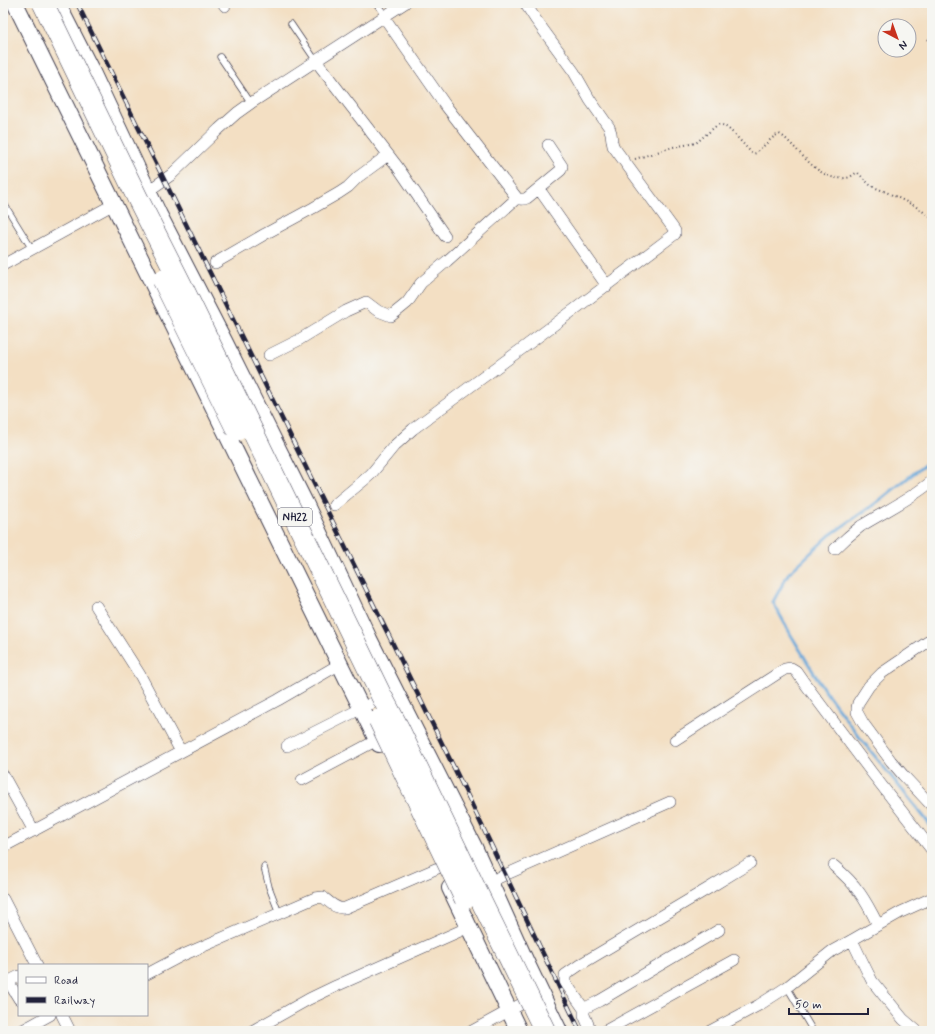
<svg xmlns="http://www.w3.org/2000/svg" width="935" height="1034" font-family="Mynerve,sans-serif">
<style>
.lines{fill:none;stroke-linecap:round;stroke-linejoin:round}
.stream{stroke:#65a4d7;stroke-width:3}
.lane-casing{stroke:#413e4f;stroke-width:7}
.street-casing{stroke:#413e4f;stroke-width:12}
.secondary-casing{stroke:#413e4f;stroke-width:18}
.path{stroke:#413e4f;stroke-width:2;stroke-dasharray:1 3;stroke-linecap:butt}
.lane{stroke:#fff;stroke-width:5.5}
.street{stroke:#fff;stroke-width:11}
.secondary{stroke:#fff;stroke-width:16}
.rail-casing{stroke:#22223b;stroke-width:4.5}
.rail{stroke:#f6f6f2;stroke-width:3;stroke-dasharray:9;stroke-linecap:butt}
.highway-bridge-casing{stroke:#413e4f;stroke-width:22;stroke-linecap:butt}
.highway-bridge{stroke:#fff;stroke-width:21}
.labels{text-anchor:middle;stroke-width:4;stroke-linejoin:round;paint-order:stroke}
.shield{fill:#f6f6f2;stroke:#626272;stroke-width:1}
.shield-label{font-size:11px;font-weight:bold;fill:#22223b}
</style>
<rect width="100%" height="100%" fill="#f6f6f2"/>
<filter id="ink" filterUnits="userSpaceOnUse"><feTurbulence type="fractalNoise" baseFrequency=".025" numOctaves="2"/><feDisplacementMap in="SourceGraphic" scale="8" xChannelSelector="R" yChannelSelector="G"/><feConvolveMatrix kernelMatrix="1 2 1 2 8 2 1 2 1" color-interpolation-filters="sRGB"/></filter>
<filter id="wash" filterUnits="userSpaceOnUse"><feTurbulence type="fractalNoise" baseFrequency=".012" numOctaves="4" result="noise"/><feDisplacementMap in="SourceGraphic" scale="16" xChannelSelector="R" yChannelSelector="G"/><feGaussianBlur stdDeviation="0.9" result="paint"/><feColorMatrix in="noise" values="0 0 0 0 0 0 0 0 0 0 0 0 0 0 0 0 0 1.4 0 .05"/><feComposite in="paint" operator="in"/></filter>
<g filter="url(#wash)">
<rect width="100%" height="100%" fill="#f3dfc3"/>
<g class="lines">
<path class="stream" d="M932,459L876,503L830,535L788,574L773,602L791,635L823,688L857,734L928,822L932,829"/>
</g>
</g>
<g filter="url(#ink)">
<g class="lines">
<defs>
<path id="lane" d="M376,3L386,16
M291,24L316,61
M220,57L251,103
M3,202L32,249
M264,867L269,887L279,913
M787,987L813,1031"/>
<path id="street" d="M223,3L225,6
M384,17L446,106L517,198C521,200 523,200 527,198L561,170L562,166L548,145
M316,61L397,166L445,236
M539,189L607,286
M148,191L171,175L219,129L237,113L251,103L405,3
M215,263L265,234L313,208L339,193L348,187L358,177L388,155
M3,265L114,204
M269,355L297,341L346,311L366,302L378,311L391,316L407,303L421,283L447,261L517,198
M334,505L363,481L371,474L394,446L413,429L467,389L523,348L675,234V231L673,228L613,146L612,141L611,133L609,127L590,100L574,72L536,20L525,3
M835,549C843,541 852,533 861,526C885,511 910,500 932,481
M96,606L140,675L181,752
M932,639L882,673L869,686L858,703L857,708V712L863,723L891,761L903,775L932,806
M675,740L777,674L785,669L791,668L796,671L803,681L872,773L932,850
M287,746L386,696
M3,775L34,831
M302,780L377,740
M3,847L278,700L340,664
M834,866C857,885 865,899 878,925
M489,882L670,802
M3,899L37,965
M852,940L866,969L872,981L903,1019L917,1031
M147,974L183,955L315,898L323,897C329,902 337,910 345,908L440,867
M8,981L19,999
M3,984L19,976
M584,1009L565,982V975L581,964L709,888L750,863
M62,1015L70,1031
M21,1031L50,1015
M252,1031L309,999L336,986L469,927
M472,1031L534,997
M591,1031L584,1015V1010L585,1008L599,1001L719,930
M605,1031L734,960
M710,1031L759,1005L787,987L832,951L852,940L901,912L932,898"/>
<path id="secondary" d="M15,3L379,744
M57,3L90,68L159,215L224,341L305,503L369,639L474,847L526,962L559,1031
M450,888L519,1031"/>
</defs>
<use href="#lane" class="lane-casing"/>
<use href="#street" class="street-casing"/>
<use href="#secondary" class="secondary-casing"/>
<path class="path" d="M928,39L932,43
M635,159L673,147L696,143L716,126C718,125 719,124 722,125C730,127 746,148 753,154L756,153L771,139L775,136L779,134C785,137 789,142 793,146C807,160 823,181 845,178C849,178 853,175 856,173H858L871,186L886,192L915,206L932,218"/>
<use href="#lane" class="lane"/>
<use href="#street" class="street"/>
<use href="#secondary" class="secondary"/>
<defs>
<path id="rail" d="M77,3L463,786L580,1031"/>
</defs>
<use href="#rail" class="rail-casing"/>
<use href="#rail" class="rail"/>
<defs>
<path id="highway-bridge" d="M43,3L137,197L181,284L381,695L399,729L475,888L545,1031
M163,280L237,430
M379,720L465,899"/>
</defs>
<use href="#highway-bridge" class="highway-bridge-casing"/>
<use href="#highway-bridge" class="highway-bridge"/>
</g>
</g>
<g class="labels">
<rect class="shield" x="278" y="508" width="34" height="18" rx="3"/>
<g class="shield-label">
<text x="295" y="521">NH22</text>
</g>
</g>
<rect width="935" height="1034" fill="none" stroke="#f6f6f2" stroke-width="16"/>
<rect x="18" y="964" width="130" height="52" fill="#f6f6f2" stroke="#a1a1a9"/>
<rect x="26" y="977" width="20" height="6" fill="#ffffff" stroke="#a1a1a9"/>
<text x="54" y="984" font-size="12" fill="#22223b">Road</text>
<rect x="26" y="997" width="20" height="6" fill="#22223b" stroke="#a1a1a9"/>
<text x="54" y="1004" font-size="12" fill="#22223b">Railway</text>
<g transform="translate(897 38) rotate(139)"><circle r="19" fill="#f6f6f2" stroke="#a1a1a9"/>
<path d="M0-3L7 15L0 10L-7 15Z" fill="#c8321e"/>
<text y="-6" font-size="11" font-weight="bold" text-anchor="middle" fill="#22223b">N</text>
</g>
<path d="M789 1008v6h79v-6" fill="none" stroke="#22223b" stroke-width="2"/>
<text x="795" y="1008" font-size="12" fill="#22223b" stroke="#f6f6f2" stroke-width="3" paint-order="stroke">50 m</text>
</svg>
